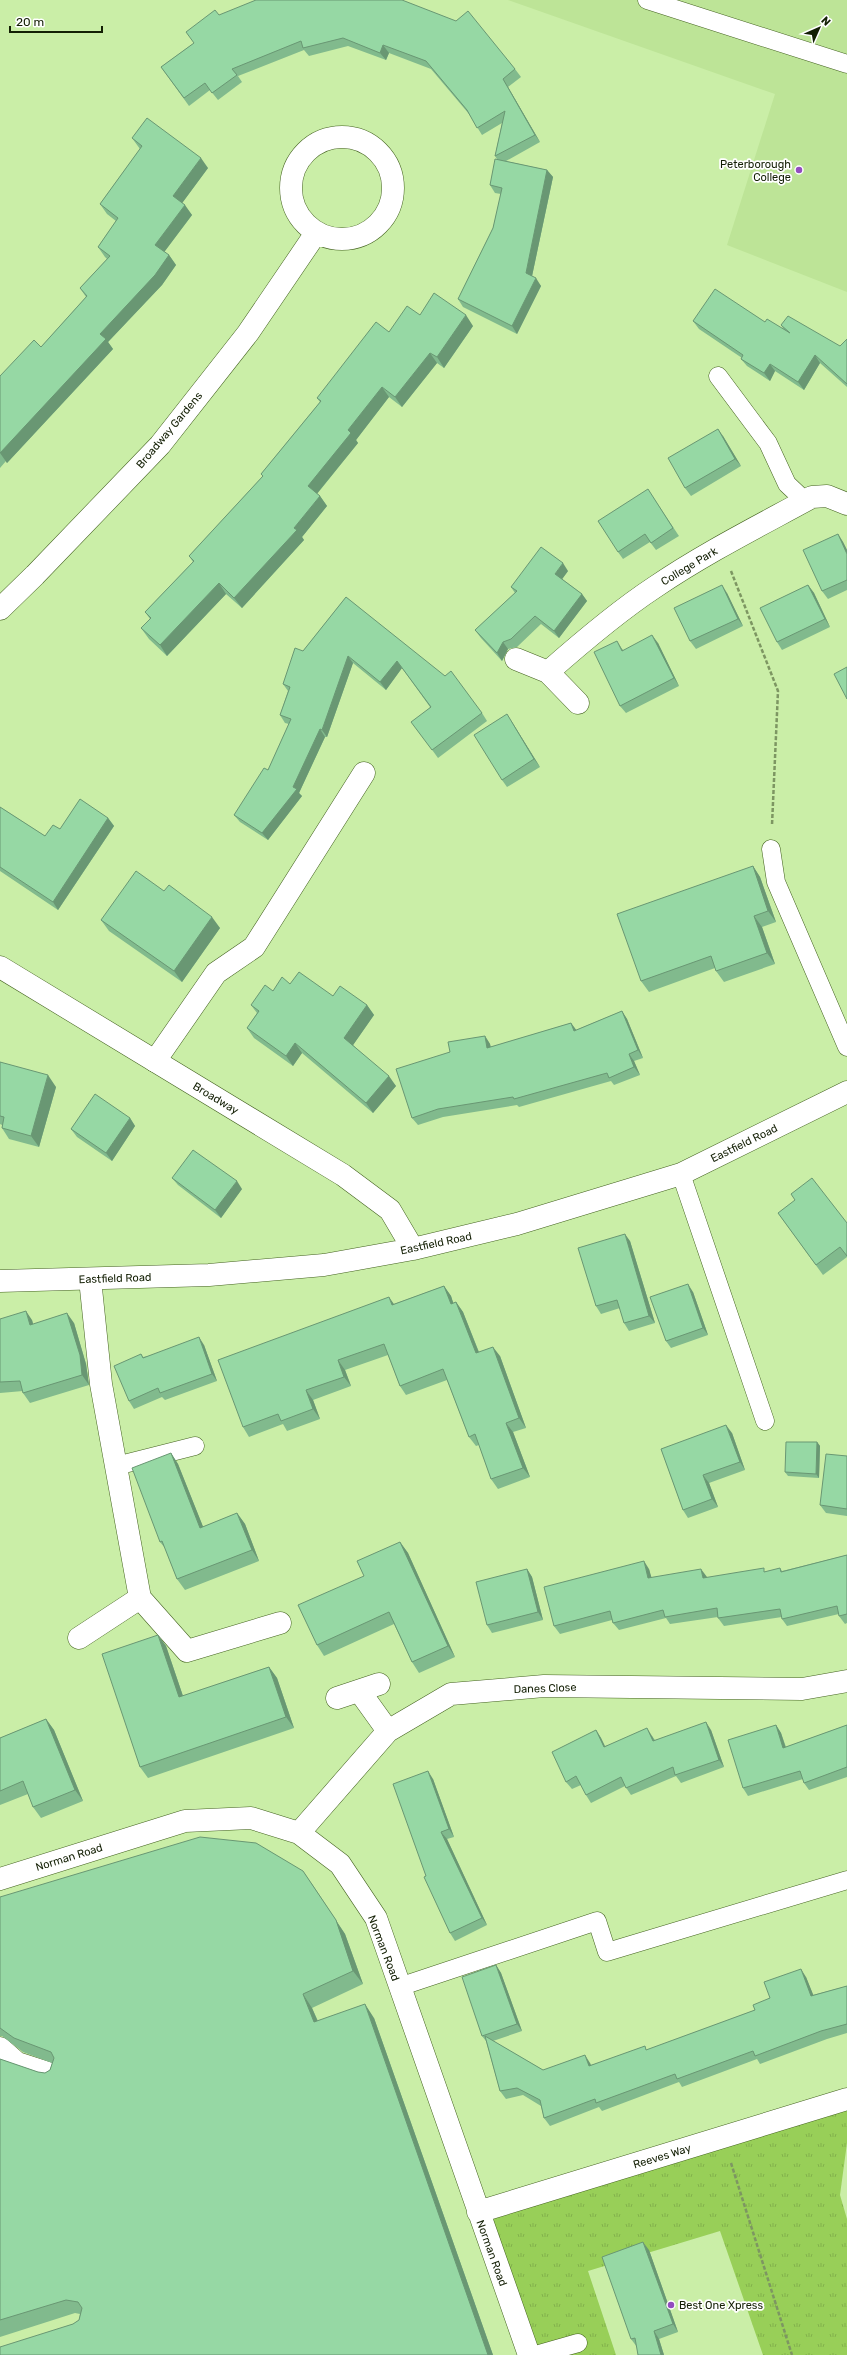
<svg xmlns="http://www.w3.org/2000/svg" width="847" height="2355" font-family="Rubik,sans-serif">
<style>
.built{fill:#bde497}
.grass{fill:url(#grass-tufts)}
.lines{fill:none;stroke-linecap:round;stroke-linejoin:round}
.service-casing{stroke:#446220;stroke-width:19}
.minor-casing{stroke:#446220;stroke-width:23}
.tertiary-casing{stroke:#446220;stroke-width:23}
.path{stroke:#7d9662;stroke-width:2.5;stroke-dasharray:4 2;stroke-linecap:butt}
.service{stroke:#fff;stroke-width:18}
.minor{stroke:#fff;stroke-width:22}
.tertiary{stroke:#fff;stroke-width:22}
.wall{fill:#81ba8d}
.shaded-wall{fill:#699773}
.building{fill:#96d8a4;stroke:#699773}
.poi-dot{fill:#924cbf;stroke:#fff;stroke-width:1.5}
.labels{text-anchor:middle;stroke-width:3.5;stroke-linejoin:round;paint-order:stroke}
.poi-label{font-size:11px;fill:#131f04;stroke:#fff;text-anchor:end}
.street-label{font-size:11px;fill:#131f04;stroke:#fff}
</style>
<defs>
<pattern id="grass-tufts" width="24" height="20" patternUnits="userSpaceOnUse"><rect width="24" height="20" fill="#98cf58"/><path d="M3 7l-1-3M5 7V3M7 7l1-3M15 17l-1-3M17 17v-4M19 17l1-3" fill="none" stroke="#82b14b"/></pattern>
</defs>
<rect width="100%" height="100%" fill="#caeea7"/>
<path class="built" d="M508,0H847V292L727,245L775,94Z"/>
<path class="grass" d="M847,2103V2143L840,2195L847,2219V2355H763L720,2231L588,2271L616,2355H536L485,2216Z"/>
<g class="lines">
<defs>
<path id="service" d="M647,0L847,64
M718,376L768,443L787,484L805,501
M771,849L776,882L847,1047
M681,1174L765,1421
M116,1466L195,1446
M399,1987L597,1921L607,1952L847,1880
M536,2355L578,2343"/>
<path id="minor" d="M291 188a51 51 0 1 1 102 0a51 51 0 1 1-102 0Z
M0,609L35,575L160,445L248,333L316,233
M516,659L548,672
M578,703L548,672C582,642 617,612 655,587C705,553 759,526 812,497L827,496L847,504
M155,1061L216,973L254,947L364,773
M90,1279L101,1384L140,1598L187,1651L280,1623
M79,1638L140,1598
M360,1692L388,1731
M337,1698L379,1684
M299,1833L388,1731L451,1694L544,1686L802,1689L847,1681
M0,1879L185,1821L251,1818L299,1833L340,1864L376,1918L529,2355
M0,2048L17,2063L51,2074
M478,2212L847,2099"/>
<path id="tertiary" d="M0,967L343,1175L390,1210L413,1249
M0,1281L209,1275L324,1265L413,1249L517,1224L681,1174L847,1092"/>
</defs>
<use href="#service" class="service-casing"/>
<use href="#minor" class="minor-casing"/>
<use href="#tertiary" class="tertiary-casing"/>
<path class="path" d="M731,571L778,691L772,825
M731,2163L792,2355"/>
<use href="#service" class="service"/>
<use href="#minor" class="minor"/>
<use href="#tertiary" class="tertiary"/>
</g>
<path class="wall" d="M219,15L515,69L521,77L508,87L540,142L506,161L547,170L553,177L532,276L541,286L517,334L463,307L458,299L493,228L501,194L495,193L490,185L497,159L495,156L502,123L482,135L469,114L431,69L389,53L386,60L348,46L309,56L304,50L238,76L242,82L218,100L210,90L189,106L161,67L194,43Z
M132,138L208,168L182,203L192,215L164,252L169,255L176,265L162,285L108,342L113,349L7,463L6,461L0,468V376L41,347L86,297L80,288L107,259L105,257L98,247L116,221L107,214L100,204L140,149Z
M420,315L473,326L444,368L437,363L402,407L389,397L356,440L358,443L317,494L320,496L327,506L302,537L304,540L242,608L226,594L167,656L149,639L141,628L150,619L145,612L193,562L189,556L263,476L261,474L320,402L317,398L389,332Z
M693,321L765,322L784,330L781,325L840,346L847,339V387L820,363L804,390L775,371L770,381L747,366L741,359L742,358L699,329Z
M723,436L741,466L691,496L685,488Z
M653,497L679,536L656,550L650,542L623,559L618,552Z
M838,534L843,542L847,550V590L828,599L822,591Z
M568,571L562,579L582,594L587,601L559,638L541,624L517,647L508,649L502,661L481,638L475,630L515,593L511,587Z
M808,585L814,593L830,627L782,650L777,642Z
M727,593L743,626L696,649L690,641Z
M346,597L482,713L487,721L438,758L417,729L430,707L402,668L386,690L353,663L327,737H325L299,793L302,796L268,840L240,822L234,815L268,770L289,724L285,723L280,715L288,691L283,684L303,651Z
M658,643L679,686L626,713L620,706L622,649L623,650Z
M512,722L540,767L507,787L502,780Z
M0,807L45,836L60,829L108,818L114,826L58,910L0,871Z
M753,866L760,877L776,922L762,927L775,964L724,982L716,971L715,968L649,992L641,981Z
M164,891L220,928L182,982L109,931L101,920Z
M290,984L367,1005L374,1015L353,1045L396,1086L373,1113L302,1053L293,1066L254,1038L247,1028L257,1013L251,1005L273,991Z
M622,1011L627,1019L643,1058L634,1061L640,1075L614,1085L611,1081L519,1107L517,1105L443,1117L418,1125L412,1118L450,1052L485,1036L490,1044L491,1047L571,1023L576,1030Z
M0,1062L56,1087L39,1147L9,1139L2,1128V1125L0,1124Z
M130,1118L135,1126L112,1161L77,1137L71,1129Z
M172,1178L242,1189L221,1218L178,1185Z
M778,1213L847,1223V1257L823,1275Z
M630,1241L655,1323L629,1331L624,1323L620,1308L601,1314L596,1306Z
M444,1286L451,1296L453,1303L456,1302L463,1312L479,1352L500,1356L526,1428L513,1432L530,1477L498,1489L491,1479L479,1445L476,1446L469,1437L447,1380L406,1395L400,1386L388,1355L345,1370L351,1386L313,1400L320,1419L287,1431L283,1424L249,1437L243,1427L394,1304Z
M693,1292L708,1335L671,1348L666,1341Z
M0,1319L32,1320L33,1324L74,1323L86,1364L89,1385L30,1403L23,1393V1391L0,1393Z
M204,1345L217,1381L165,1400L162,1397L134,1409L129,1401L141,1354L143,1357Z
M732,1433L745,1470L709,1483L718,1507L688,1518L683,1510L661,1449Z
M817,1442L820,1446L819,1478L788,1476L785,1472Z
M171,1453L178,1464L203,1527L237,1513L245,1524L259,1561L185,1590L177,1579L165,1548L160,1542Z
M847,1456V1516L826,1513L820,1505Z
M400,1542L408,1553L455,1657L419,1673L412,1662L394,1624L324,1656L317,1645L364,1576Z
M847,1555V1623L845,1624L839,1616V1614L787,1626L782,1619V1617L724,1626L718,1618V1617L670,1624L666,1618L619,1630L613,1623L612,1620L560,1634L554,1626L649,1569L651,1578L707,1577V1578L766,1572L780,1568L782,1571Z
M527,1569L532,1577L543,1620L492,1633L487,1625Z
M158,1635L166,1646L183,1696L269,1667L277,1678L294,1728L148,1778L140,1767Z
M46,1719L54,1730L83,1801L41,1818L33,1807L28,1794L0,1805V1738Z
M776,1725L781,1733L786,1747L847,1725V1777L809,1790L804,1783L803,1779L748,1796L743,1788Z
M596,1730L601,1738L605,1746L652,1736L655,1740L711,1730L724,1767L681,1783L676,1776L631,1795L625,1786L591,1803L586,1795L581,1785L572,1789L566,1782Z
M433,1779L454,1837L447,1839L487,1925L455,1941L450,1933L426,1876Z
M312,1884L345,1934L363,1984L312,2008L318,2021L374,2018L493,2355H0L73,2324L79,2320L80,2314L75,2313L0,2337V2059L38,2072L45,2073L50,2070L52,2063L23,2052L2,2036H0V1897Z
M496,1965L501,1973L522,2031L493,2041L543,2070L590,2063L591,2065L648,2050L755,2010L770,1998L806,1977L813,1995L847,1986V2033L827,2039L760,2064L757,2059L682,2087L679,2082L602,2111L599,2107L550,2126L544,2118L541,2106L523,2095L506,2099L500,2091L486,2041L482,2036Z
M649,2250L678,2332L659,2339L664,2355H638L637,2347L631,2339Z"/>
<path class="shaded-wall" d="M383,45L389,53L386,60L380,53Z
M503,79L508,87L540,142L535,135Z
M201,158L208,168L180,206L173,196Z
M547,170L553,177L531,281L526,273Z
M185,205L192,215L162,255L155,245Z
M169,255L176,265L162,285L108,342L113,349L7,463L0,453L100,334Z
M536,278L541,286L517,334L512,326Z
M466,315L473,326L444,368L437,357Z
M430,353L437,363L402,407L395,397Z
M815,355L820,363L804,390L798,382Z
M770,364L775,371L770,381L764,373Z
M382,387L389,397L356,440L358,443L315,496L308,486L348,430Z
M718,429L723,436L741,466L735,459Z
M320,496L327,506L302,537L304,540L242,608L234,598L294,528Z
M838,534L843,542L847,550V554Z
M563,563L568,571L560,582L555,574Z
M219,583L226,594L167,656L160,645Z
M722,585L727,593L743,626L738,619Z
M808,585L814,593L830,627L825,619Z
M582,594L587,601L559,638L554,631Z
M652,635L658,643L679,686L674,678Z
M617,641L622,649L627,658L622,651Z
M503,642L508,649L502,661L497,653Z
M348,656L353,663L327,737L322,730Z
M397,661L402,668L386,690L380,682Z
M507,714L512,722L540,767L534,759Z
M320,729L325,737L299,793L302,796L268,840L262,833L293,787Z
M108,818L114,826L58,910L53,902Z
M753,866L760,877L776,922L768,911Z
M754,916L762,927L775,964L767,953Z
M212,917L220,928L182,982L174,971Z
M367,1005L374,1015L351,1048L344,1038Z
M622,1011L627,1019L643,1058L638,1050Z
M571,1023L577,1031H574Z
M485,1036L490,1044L492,1056L487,1048Z
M295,1043L302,1053L293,1066L286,1056Z
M629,1054L634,1061L640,1075L634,1067Z
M48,1075L56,1087L39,1147L31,1136Z
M389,1076L396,1086L373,1113L366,1103Z
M130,1118L135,1126L112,1161L106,1153Z
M237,1181L242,1189L221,1218L215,1210Z
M625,1234L630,1241L655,1323L649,1316Z
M688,1284L693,1292L708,1335L703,1328Z
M444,1286L451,1296L457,1314L451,1304Z
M389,1297L396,1307L392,1305Z
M456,1302L463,1312L483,1363L476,1353Z
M26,1311L32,1320L36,1335L30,1325Z
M67,1313L74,1323L86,1364L89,1385L82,1375Z
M199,1337L204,1345L217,1381L212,1374Z
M493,1347L500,1356L526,1428L519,1418Z
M338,1360L345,1370L351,1386L344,1377Z
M306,1390L313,1400L320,1419L313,1409Z
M506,1423L513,1432L530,1477L523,1468Z
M726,1425L732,1433L745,1470L740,1462Z
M817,1442L820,1446L819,1478L816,1474Z
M171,1453L178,1464L208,1539L200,1528Z
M703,1475L709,1483L718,1507L712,1499Z
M237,1513L245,1524L259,1561L252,1550Z
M400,1542L408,1553L455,1657L448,1646Z
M644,1561L649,1569L654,1586L648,1578Z
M527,1569L532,1577L543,1620L538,1612Z
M701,1569L707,1577L708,1586L703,1578Z
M158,1635L166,1646L187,1708L179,1697Z
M269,1667L277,1678L294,1728L286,1717Z
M46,1719L54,1730L83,1801L75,1790Z
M706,1722L711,1730L724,1767L719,1760Z
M776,1725L781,1733L788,1755L783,1748Z
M647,1728L652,1736L658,1749L653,1741Z
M596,1730L601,1738L609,1755L604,1747Z
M428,1771L433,1779L454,1837L449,1829Z
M441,1832L447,1839L487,1925L482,1918Z
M303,1871L345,1934L363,1984L353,1971Z
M496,1965L501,1973L522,2031L517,2024Z
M801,1969L806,1977L817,2004L811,1996Z
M303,1994L312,2008L324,2036L314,2022Z
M365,2004L374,2018L493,2355H488Z
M585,2055L590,2063L594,2074L589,2066Z
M643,2242L649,2250L678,2332L673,2324Z
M654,2331L659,2339L664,2355H661Z"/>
<path class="building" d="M256,0H402L456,21L468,11L515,69L503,79L535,135L495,156L505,111L477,128L467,110L426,61L383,45L380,53L343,38L303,48L301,41L232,69L237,75L212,93L205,83L184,98L161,67L194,43L186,32L215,10L219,15Z
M147,118L201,158L173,196L185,205L155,245L169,255L155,275L100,334L106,339L0,453V376L34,340L41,347L87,296L80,288L110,256L98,247L118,218L100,204L142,146L132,138Z
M495,159L547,170L526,273L536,278L512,326L458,299L493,228L502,188L490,185Z
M715,289L765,322L767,319L790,333L781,325L788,316L840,346L847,339V384L815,355L798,382L770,364L764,373L741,359L743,355L693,321Z
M434,293L466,315L437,357L430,353L395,397L382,387L348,430L351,433L308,486L320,496L294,528L297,530L234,598L219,583L160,645L141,628L151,618L145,612L194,561L189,556L263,476L261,474L321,401L317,398L376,322L389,332L407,306L420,315Z
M718,429L735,459L685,488L668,458Z
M648,489L673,528L651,543L645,534L618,552L598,521Z
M838,534L847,554V580L822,591L803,550Z
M541,547L563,563L555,574L582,594L554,631L535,616L511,639L503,642L497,653L475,630L517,591L511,587Z
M722,585L738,619L690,641L674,608Z
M808,585L825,619L777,642L760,608Z
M346,597L445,676L451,671L482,713L432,750L411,722L431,707L397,661L380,682L348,656L322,730L320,729L293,787L297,789L262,833L234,815L264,768L268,770L291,719L280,715L290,687L283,684L295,648L303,651Z
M652,635L674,678L620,706L594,652L617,641L622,651Z
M847,667V699L834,674Z
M507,714L534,759L502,780L474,735Z
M80,799L108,818L53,902L0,867V807L45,836L53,825L60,829Z
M753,866L768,911L754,916L767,953L716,971L711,956L641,981L617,914Z
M136,871L164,891L169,885L212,917L174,971L101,920Z
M299,972L333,996L340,986L367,1005L344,1038L389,1076L366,1103L295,1043L286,1056L247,1028L259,1011L251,1005L265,985L273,991L282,977L290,984Z
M622,1011L638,1050L629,1054L634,1067L609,1078L607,1073L514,1099L513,1097L438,1109L412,1118L396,1069L450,1052L448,1042L485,1036L487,1048L571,1023L574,1031Z
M0,1062L48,1075L31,1136L2,1128L4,1117L0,1116Z
M95,1094L130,1118L106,1153L71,1129Z
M193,1150L237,1181L215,1210L172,1178Z
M812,1178L847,1223V1256L840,1247L816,1265L778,1213L795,1200L791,1194Z
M625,1234L649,1316L624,1323L617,1300L596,1306L578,1248Z
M688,1284L703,1328L666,1341L650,1297Z
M444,1286L451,1304L456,1302L476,1353L493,1347L519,1418L506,1423L523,1468L491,1479L475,1434L469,1437L443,1369L400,1386L384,1344L338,1360L344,1377L306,1390L313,1409L281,1421L278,1414L243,1427L218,1360L389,1297L392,1305Z
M26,1311L30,1325L67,1313L80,1355L82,1375L23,1393L20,1381L0,1382V1319Z
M199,1337L212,1374L160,1393L158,1388L129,1401L114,1366L141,1354L143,1358Z
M726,1425L740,1462L703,1475L712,1499L683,1510L661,1449Z
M786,1442H817L816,1474L785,1472Z
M171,1453L200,1528L237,1513L252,1550L177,1579L162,1541L160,1542L132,1468Z
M826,1454L847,1456V1509L820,1505Z
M400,1542L448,1646L412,1662L389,1612L317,1645L298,1605L364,1576L357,1561Z
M847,1555V1614L839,1616L837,1606L782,1619L780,1609L718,1618L717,1608L665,1617L663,1610L613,1623L610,1611L554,1626L544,1587L644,1561L648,1578L701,1569L703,1578L764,1568V1572L780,1568L781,1572Z
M527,1569L538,1612L487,1625L476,1582Z
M158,1635L179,1697L269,1667L286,1717L140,1767L102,1654Z
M46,1719L75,1790L33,1807L23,1781L0,1791V1738Z
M706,1722L719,1760L675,1775L673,1767L626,1788L621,1777L586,1795L576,1776L566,1782L552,1752L596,1730L604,1747L647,1728L653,1741Z
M776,1725L783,1748L847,1725V1767L804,1783L800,1771L743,1788L728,1740Z
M428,1771L449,1829L441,1832L482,1918L450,1933L424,1877L426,1876L393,1784Z
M200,1837L256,1843L303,1871L336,1920L353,1971L303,1994L314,2022L365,2004L488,2355H0V2347L73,2324L79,2320L82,2308L78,2302L66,2300L0,2320V2059L38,2072L45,2073L50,2070L54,2058L51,2052L14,2038L0,2028V1897Z
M496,1965L517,2024L482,2036L462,1977Z
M801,1969L811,1996L847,1986V2024L821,2031L755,2056L753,2051L677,2079L675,2074L596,2103L595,2099L544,2118L540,2100L517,2088L500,2091L485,2036L543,2070L585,2055L589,2066L645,2046L646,2050L755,2010L753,2005L770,1998L764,1982Z
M643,2242L673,2324L654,2331L661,2355H638L635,2338L631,2339L602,2257Z"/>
<g class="poi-dot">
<circle cx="799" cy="170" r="4"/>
<circle cx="671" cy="2305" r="4"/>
</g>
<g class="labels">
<g class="poi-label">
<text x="791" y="168">Peterborough<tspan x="791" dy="13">College</tspan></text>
<text x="679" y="2309" text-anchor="start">Best One Xpress</text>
</g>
<g class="street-label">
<text transform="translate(169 430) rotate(-50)" y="4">Broadway Gardens</text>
<text transform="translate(689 566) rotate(-31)" y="4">College Park</text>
<text transform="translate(216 1098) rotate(31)" y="4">Broadway</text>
<text transform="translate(744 1143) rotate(-26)" y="4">Eastfield Road</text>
<text transform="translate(436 1243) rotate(-12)" y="4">Eastfield Road</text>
<text transform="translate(115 1278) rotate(-2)" y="4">Eastfield Road</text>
<text transform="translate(545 1688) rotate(-2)" y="4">Danes Close</text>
<text transform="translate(69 1857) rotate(-17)" y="4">Norman Road</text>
<text transform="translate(384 1948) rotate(69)" y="4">Norman Road</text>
<text transform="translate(662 2156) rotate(-17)" y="4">Reeves Way</text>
<text transform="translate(492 2253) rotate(70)" y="4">Norman Road</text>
</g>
</g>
<g transform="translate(819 28) rotate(45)" stroke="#ffffff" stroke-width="3" paint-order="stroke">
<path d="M0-3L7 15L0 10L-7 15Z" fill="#131f04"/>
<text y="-6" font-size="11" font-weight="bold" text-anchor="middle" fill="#131f04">N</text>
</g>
<path d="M10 26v6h92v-6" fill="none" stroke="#131f04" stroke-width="2"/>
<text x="16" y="26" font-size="12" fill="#131f04" stroke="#ffffff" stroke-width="3" paint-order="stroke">20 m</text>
</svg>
